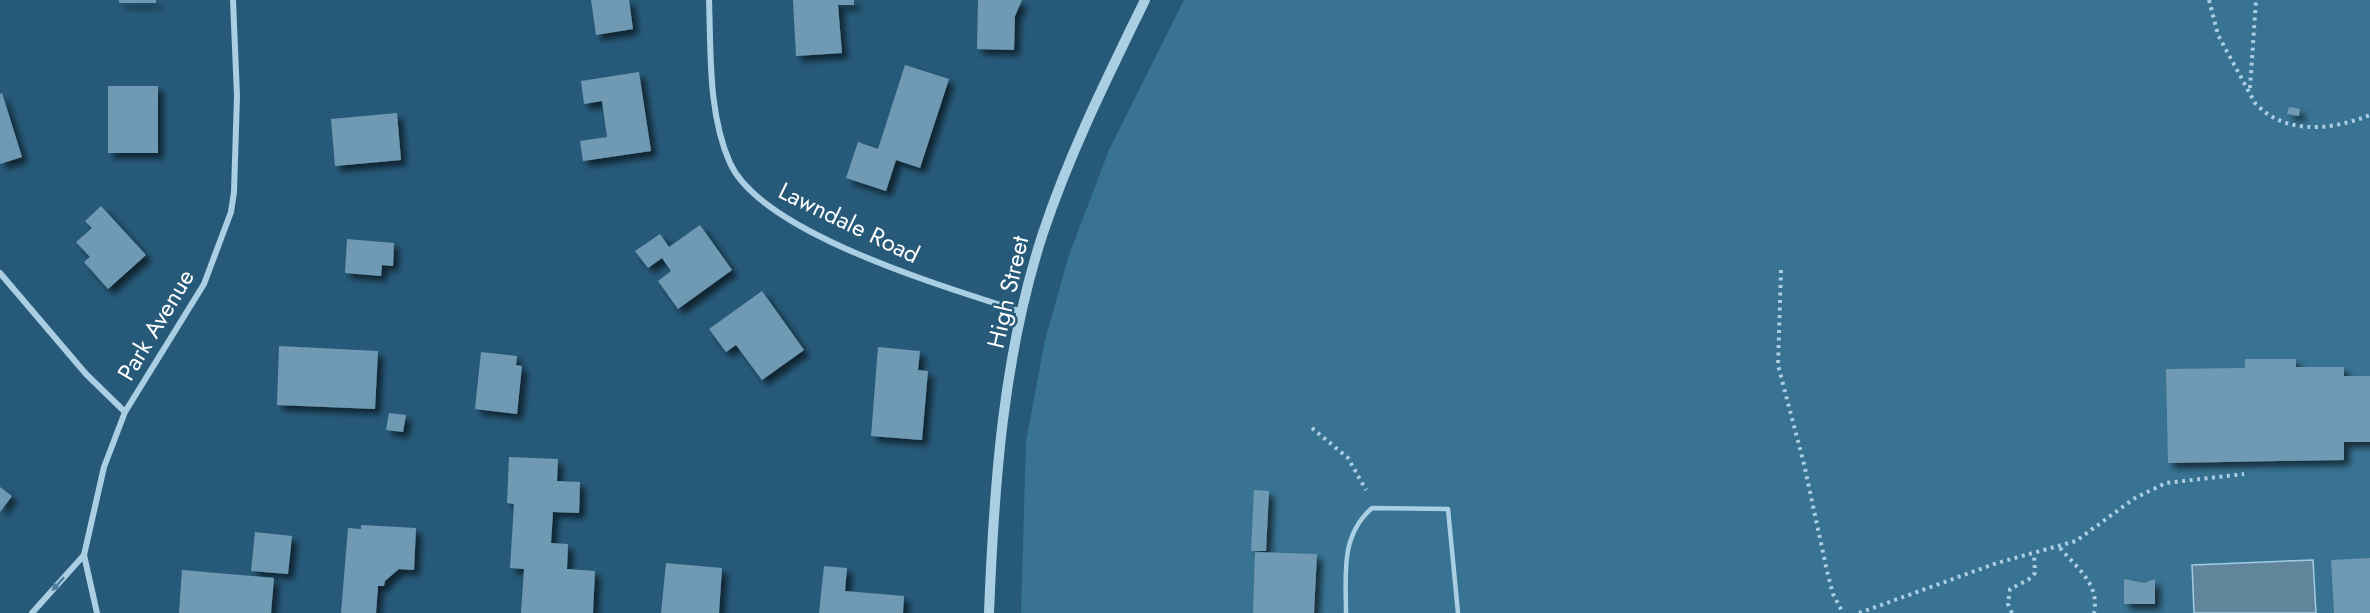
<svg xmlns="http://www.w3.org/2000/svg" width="2370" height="613" font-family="Jost,sans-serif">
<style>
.green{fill:#387394}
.water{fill:#61869c;stroke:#9fcce3;stroke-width:1.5}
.building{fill:#709ab3;filter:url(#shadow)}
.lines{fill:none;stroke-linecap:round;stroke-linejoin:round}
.path{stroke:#aacfe3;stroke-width:4;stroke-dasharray:3 4.5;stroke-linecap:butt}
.service{stroke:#aacfe3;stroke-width:4.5}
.minor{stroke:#aacfe3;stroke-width:6}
.tertiary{stroke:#aacfe3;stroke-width:10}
.oneway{fill:#4e7d99}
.labels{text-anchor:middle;stroke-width:5;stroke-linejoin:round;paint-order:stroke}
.street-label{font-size:24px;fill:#fff;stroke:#275a79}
</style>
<defs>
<filter id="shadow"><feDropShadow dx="5.5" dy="5.5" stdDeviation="3" flood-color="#0009"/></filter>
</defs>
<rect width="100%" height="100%" fill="#275a79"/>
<path class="green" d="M1184,0H2370V613H1021L1026,442L1045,340L1069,255L1109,150Z"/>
<path class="water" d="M2313,560L2316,613H2194L2192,565Z"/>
<path class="building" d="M119,0H156V3H119Z
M591,0H629L633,29L596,35Z
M793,0H854V5H838L842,53L796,56Z
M978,0H1022L1015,16L1014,50L977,49Z
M905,65L949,79L920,168L896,160L886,191L846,178L858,142L878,149Z
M639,72L651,151L583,161L580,141L607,137L602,101L584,104L581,81Z
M108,86H158V153H108Z
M2,93L22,157L0,164V94Z
M2289,107L2300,109L2299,116L2287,114Z
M397,113L401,160L335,166L331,119Z
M101,206L146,255L108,289L84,262L90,257L76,242L92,228L85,221Z
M700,225L732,270L678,309L658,281L671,271L662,258L648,268L635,251L660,234L669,247Z
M347,239L394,243L393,266L382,265L381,276L345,273Z
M762,291L804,350L762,380L736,345L726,352L709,329Z
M279,346L378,351L375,409L277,405Z
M878,347L920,351L918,370L928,371L922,440L871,436Z
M481,352L517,356L516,365L522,366L517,414L475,409Z
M2245,359H2296V367H2344V376H2370V442H2344V460L2168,463L2166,369L2245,368Z
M389,413L406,415L403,432L386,430Z
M509,457L558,459L557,481L580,482L579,513L553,512L551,543L568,544L567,569L595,571L593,613H521L524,569L510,568L514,504L507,503Z
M0,487L12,496L0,512Z
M1254,490L1269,491L1266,551H1251Z
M361,525L416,528L414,570L399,569L385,581L384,586H378L376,613H341L348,528L361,529Z
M255,532L292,536L288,574L251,571Z
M1255,552L1317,554L1314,613H1253Z
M2370,558V613H2334L2331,560Z
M666,563L722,568L719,613H661Z
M824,566L847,568L845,591L904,596L903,613H819Z
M182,570L274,578L271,613H179Z
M2124,579L2144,583L2155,579V604H2124Z"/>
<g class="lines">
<path class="path" d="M2209,0L2218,35L2255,103C2286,136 2332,130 2370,115
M2250,88L2256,0
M1781,270L1778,365L1804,464L1827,571L1833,594L1843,613
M1312,428L1348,458L1366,490
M2060,548C2077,568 2100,584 2094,613
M1859,613L1997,563L2076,541L2135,498L2166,483L2244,474
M2012,613L2008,604L2010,589L2028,580L2035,573L2034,554"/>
<path class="service" d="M1346,613C1346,574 1340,536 1372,508L1448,509L1458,613"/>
<path class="minor" d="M709,0C711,53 708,114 730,163C762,234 949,288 1022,312
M0,273L86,374L125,412
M32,613L84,555
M97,613L84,555L104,467L125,412L204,284L231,212L234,192L237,96L233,0"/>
<path class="tertiary" d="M989,613C994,485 1003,355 1043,233C1070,152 1108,76 1145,0"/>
</g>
<defs><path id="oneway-solid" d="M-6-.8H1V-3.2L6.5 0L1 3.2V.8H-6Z" transform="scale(1.5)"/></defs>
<use class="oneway" href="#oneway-solid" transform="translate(58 584) rotate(132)"/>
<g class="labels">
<g class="street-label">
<text transform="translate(849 223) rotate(26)" y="8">Lawndale Road</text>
<text transform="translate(1008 292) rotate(-77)" y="8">High Street</text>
<text transform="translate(156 325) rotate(-59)" y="8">Park Avenue</text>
</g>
</g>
</svg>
